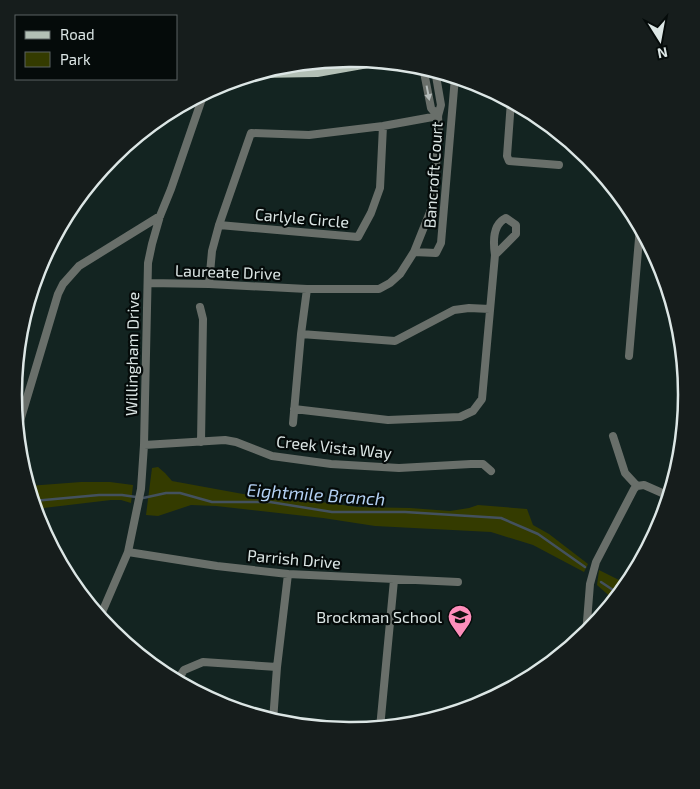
<svg xmlns="http://www.w3.org/2000/svg" width="700" height="789" font-family="'Exo 2',sans-serif">
<style>
.green{fill:#343b00}
.lines{fill:none;stroke-linecap:round;stroke-linejoin:round}
.stream{stroke:#43515e;stroke-width:2.5}
.minor{stroke:#696f6a;stroke-width:8}
.major{stroke:#b3c0b6;stroke-width:10}
.oneway{fill:#b4bcba}
.labels{text-anchor:middle;stroke-width:4.5;stroke-linejoin:round;paint-order:stroke}
.street-label{font-size:16px;fill:#dce6e5;stroke:#050b0a}
.poi-label{font-size:16px;fill:#dce6e5;stroke:#050b0a;text-anchor:end}
.water-label{font-size:18px;font-style:italic;fill:#b4d1f4;stroke:#050b0a}
.rim{fill:none;stroke:#dce6e5;stroke-width:2.5}
</style>
<rect width="100%" height="100%" fill="#132421"/>
<path class="green" d="M158,467L165,473L172,481L243,494L307,500L357,507L410,508L450,511L469,508L478,505L527,509L533,525L549,534L588,564L584,572L533,545L491,532L375,526L323,518L216,506L191,505L158,516L146,515L152,468Z
M81,482H110L133,485L131,503L121,500H111L35,509L28,486Z
M599,570L627,584L614,600L597,585Z"/>
<g class="lines">
<path class="stream" d="M33,501L99,495H122L143,498L166,493H180L212,502H270L332,512H405L501,518L538,534L585,567
M601,582L619,594"/>
<path class="minor" d="M423,67L431,108L438,116
M511,101L507,156L509,161L559,165
M219,225L358,237L371,213L380,188L383,126
M414,252L436,253L441,243L455,77
M148,283L209,284L307,289H379L390,283L400,274L414,252L432,207L439,134L438,116L441,105L435,70
M209,284L212,251L219,225L251,133L309,135L383,126L438,116
M200,307L203,319L201,442
M301,334L395,341L454,310L469,308L490,309
M629,356L640,227
M294,409L388,420L460,417L473,411L482,399L495,255L516,234V225L506,218C493,224 493,242 495,255
M293,423L301,334L307,289
M17,431L58,294L63,284L79,266L160,216
M613,436L625,473L637,486
M144,445L225,440L236,442L272,456L331,464L399,468L471,464H483L491,471
M128,552L217,566L288,574L458,582
M100,617L128,552L141,489L144,445L148,263L152,244L160,216L171,189L204,93
M586,634L590,584L596,562L634,489L637,486L644,485L669,496
M177,681L184,670L203,662L277,667
M273,721L277,667L288,574
M380,728L394,580"/>
<path class="major" d="M258,73L317,72L379,61"/>
</g>
<defs><path id="oneway-solid" d="M-6-.8H1V-3.2L6.5 0L1 3.2V.8H-6Z" transform="scale(1.25)"/></defs>
<use class="oneway" href="#oneway-solid" transform="translate(428 93) rotate(79)"/>
<defs>
<symbol id="school-pin" viewBox="-11 -11 22 30"><path d="M0 17L-7.5 6A9.5 9.5 0 1 1 7.5 6Z" fill="#fe8ebb" stroke="#050b0a"/><path d="M0-5L7-2L0 1L-7-2ZM-4 1L0 2.5L4 1V4Q0 6-4 4Z" fill="#111"/></symbol>
</defs>
<g fill-rule="evenodd">
<use href="#school-pin" x="446" y="603" width="28" height="38"/>
</g>
<g class="labels">
<g class="street-label">
<text transform="translate(433 175) rotate(-86)" y="6">Bancroft Court</text>
<text transform="translate(302 218) rotate(5)" y="6">Carlyle Circle</text>
<text transform="translate(228 272) rotate(2)" y="6">Laureate Drive</text>
<text transform="translate(132 354) rotate(-89)" y="6">Willingham Drive</text>
<text transform="translate(334 447) rotate(6)" y="6">Creek Vista Way</text>
<text transform="translate(294 559) rotate(5)" y="6">Parrish Drive</text>
</g>
<g class="poi-label">
<text x="442" y="623">Brockman School</text>
</g>
<g class="water-label">
<text transform="translate(316 495) rotate(4)" y="6">Eightmile Branch</text>
</g>
</g>
<path d="M0 0H700V789H0ZM349 67H351A327 327 0 0 1 678 394V395A327 327 0 0 1 351 722H349A327 327 0 0 1 22 395V394A327 327 0 0 1 349 67Z" fill="#161d1c" fill-rule="evenodd"/>
<path class="rim" d="M349 67H351A327 327 0 0 1 678 394V395A327 327 0 0 1 351 722H349A327 327 0 0 1 22 395V394A327 327 0 0 1 349 67Z"/>
<rect x="15" y="15" width="162" height="65" fill="#050b0a" stroke="#5b6362"/>
<rect x="25" y="31" width="25" height="8" fill="#b3c0b6" stroke="#5b6362"/>
<text x="60" y="40" font-size="15" fill="#dce6e5">Road</text>
<rect x="25" y="52" width="25" height="15" fill="#343b00" stroke="#5b6362"/>
<text x="60" y="65" font-size="15" fill="#dce6e5">Park</text>
<g transform="translate(660 40) rotate(169)" stroke="#050b0a" stroke-width="4" paint-order="stroke">
<path d="M0-4L9 19L0 12L-9 19Z" fill="#dce6e5"/>
<text y="-8" font-size="14" font-weight="bold" text-anchor="middle" fill="#dce6e5">N</text>
</g>
</svg>
